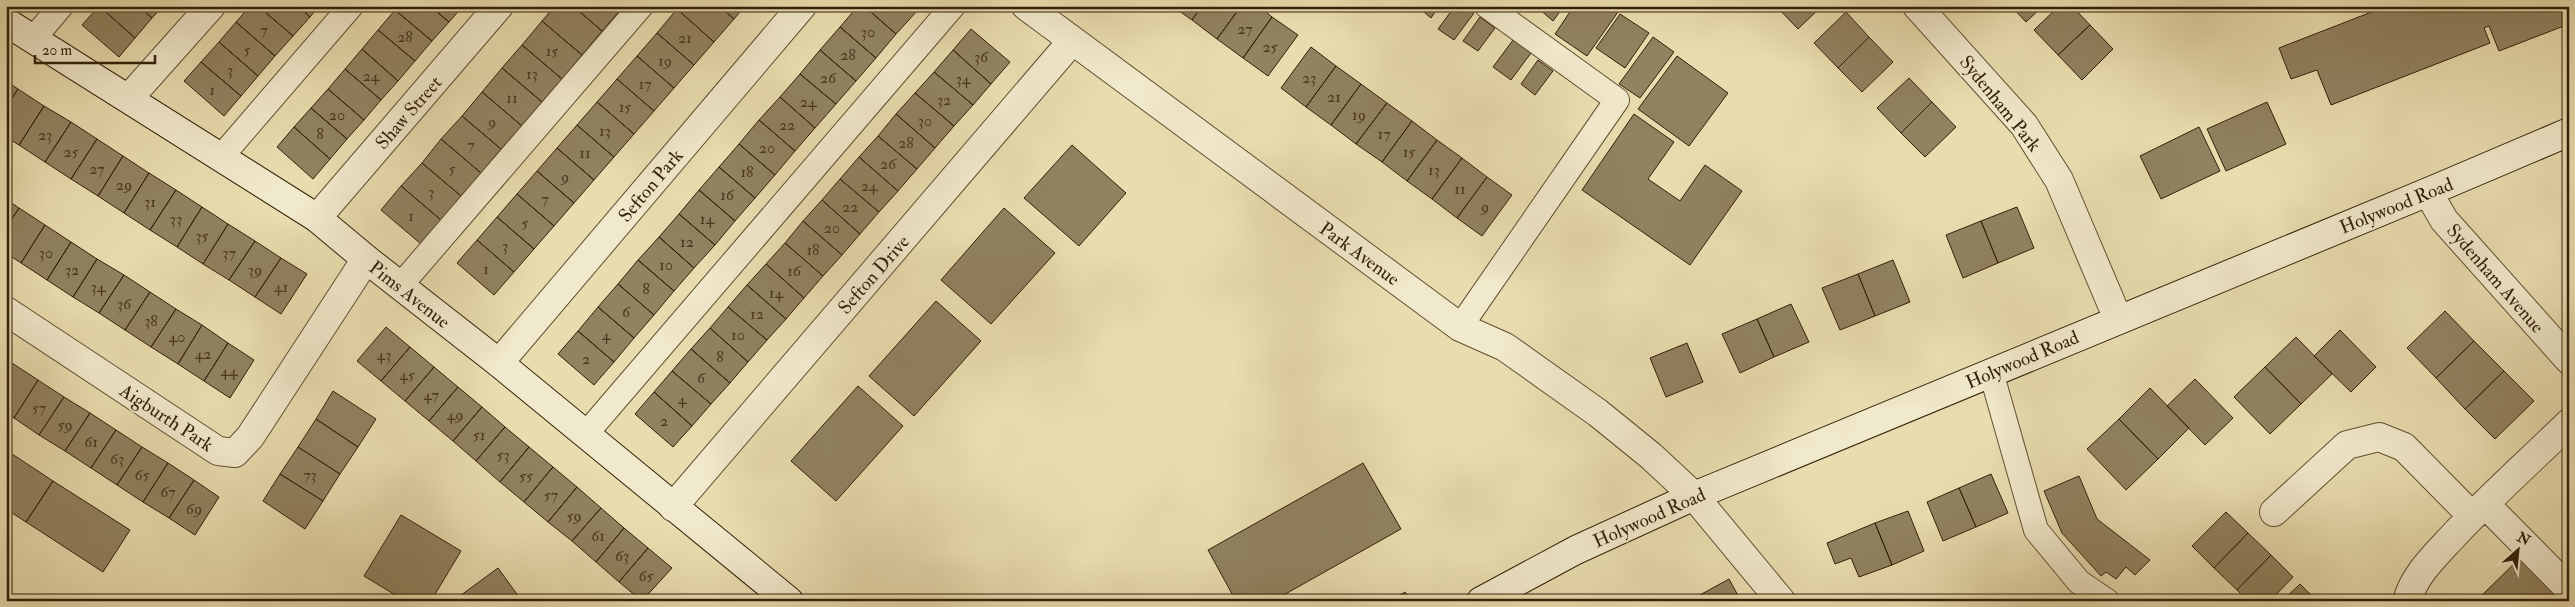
<svg xmlns="http://www.w3.org/2000/svg" width="2575" height="607" font-family="'IM FELL Double Pica',serif">
<style>
.building{fill:#918260;stroke:#32200a}
.lines{fill:none;stroke-linecap:round;stroke-linejoin:round}
.lane-casing{stroke:#604f33;stroke-width:26}
.street-casing{stroke:#604f33;stroke-width:30}
.secondary-casing{stroke:#32200a;stroke-width:30}
.lane{stroke:#f1e9cb;stroke-width:24}
.street{stroke:#f1e9cb;stroke-width:28}
.secondary{stroke:#f1e9cb;stroke-width:28}
.labels{text-anchor:middle;stroke-width:4;stroke-linejoin:round;paint-order:stroke}
.number-label{font-size:16px;fill:#4a3820}
.street-label{font-size:19px;fill:#32200a;stroke:#f1e9cb}
</style>
<rect width="100%" height="100%" fill="#e9ddaf"/>
<filter id="stains"><feTurbulence type="fractalNoise" baseFrequency=".004" numOctaves="4"/><feColorMatrix values="0 0 0 0 .2 0 0 0 0 .09 0 0 0 0 .02 0 0 0 .5 -.17"/></filter>
<radialGradient id="worn" r=".72"><stop offset=".6" stop-color="#630" stop-opacity="0"/><stop offset="1" stop-color="#630" stop-opacity=".3"/></radialGradient>
<path class="building" d="M99,6L135,38L119,57L82,25Z
M99,6H138L152,18L135,38Z
M138,6H163L152,18Z
M250,6H258L293,36L275,56L236,22Z
M258,6H298L310,17L293,36Z
M298,6H319L310,17Z
M399,6H430L449,22L432,41L395,10Z
M430,6H463L449,22Z
M555,6H573L602,31L582,55L542,21Z
M573,6H621L622,8L602,31Z
M680,6H719L734,19L714,42L677,9Z
M719,6H745L734,19Z
M858,6H864L896,34L876,58L840,27Z
M864,6H911L917,11L896,34Z
M1172,6H1202L1192,20Z
M1202,6H1241L1217,39L1192,20Z
M1241,6H1259L1272,17L1243,58L1217,39Z
M1417,6H1439L1431,18Z
M1455,6H1465L1474,13L1454,40L1438,29Z
M1541,6H1564L1553,21L1539,9Z
M1574,6H1610L1618,12L1587,56L1555,34Z
M1776,6H1822L1798,29Z
M2011,6H2043L2026,22Z
M2059,6H2072L2090,25L2058,55L2034,30Z
M2387,6H2569V24L2499,51L2489,26L2484,28L2490,43L2331,105L2317,70L2291,79L2279,48Z
M677,9L714,42L694,65L657,33Z
M395,10L432,41L415,61L378,30Z
M1846,12L1869,37L1838,68L1814,43Z
M1620,14L1649,33L1625,68L1596,48Z
M1272,17L1298,35L1268,76L1243,58Z
M1480,17L1495,28L1478,51L1463,41Z
M542,21L582,55L562,79L522,45Z
M236,22L275,56L258,76L219,42Z
M2090,25L2113,49L2082,80L2058,55Z
M840,27L876,58L856,81L820,50Z
M971,29L1010,62L991,84L953,50Z
M378,30L415,61L398,81L362,49Z
M657,33L694,65L674,88L637,56Z
M1653,37L1674,52L1640,98L1619,84Z
M1869,37L1893,62L1862,92L1838,68Z
M1513,40L1531,53L1511,80L1493,67Z
M219,42L258,76L241,96L201,62Z
M522,45L562,79L542,102L502,68Z
M1311,47L1336,66L1306,107L1281,88Z
M362,49L398,81L381,100L345,69Z
M820,50L856,81L836,104L800,74Z
M953,50L991,84L973,105L934,72Z
M637,56L674,88L654,111L617,79Z
M1677,56L1728,93L1689,146L1638,109Z
M1538,60L1553,71L1535,95L1521,84Z
M201,62L241,96L224,116L184,81Z
M1336,66L1361,84L1331,125L1306,107Z
M502,68L542,102L522,126L482,92Z
M345,69L381,100L364,120L328,89Z
M934,72L973,105L954,126L915,93Z
M800,74L836,104L815,128L780,97Z
M1909,78L1932,102L1901,133L1877,108Z
M617,79L654,111L634,134L597,102Z
M6,81L18,89L6,107Z
M1361,84L1387,103L1356,144L1331,125Z
M18,89L44,106L19,145L6,137V107Z
M328,89L364,120L347,139L311,108Z
M482,92L522,126L501,149L462,116Z
M915,93L954,126L935,148L896,114Z
M780,97L815,128L795,151L759,120Z
M597,102L634,134L614,157L577,125Z
M1932,102L1956,127L1925,157L1901,133Z
M2267,102L2286,144L2226,171L2207,129Z
M1387,103L1412,121L1382,162L1356,144Z
M44,106L71,122L45,162L19,145Z
M311,108L347,139L330,159L294,127Z
M896,114L935,148L917,169L878,136Z
M1634,114L1674,142L1648,179L1680,201L1705,165L1742,191L1690,265L1582,190Z
M462,116L501,149L481,173L441,139Z
M759,120L795,151L775,175L739,144Z
M1412,121L1437,140L1407,181L1382,162Z
M71,122L97,139L71,179L45,162Z
M577,125L614,157L594,180L557,148Z
M294,127L330,159L313,179L277,147Z
M2199,127L2220,171L2161,199L2140,156Z
M878,136L917,169L898,191L859,157Z
M97,139L123,156L98,196L71,179Z
M441,139L481,173L461,196L422,163Z
M1437,140L1462,158L1432,199L1407,181Z
M739,144L775,175L755,198L719,167Z
M1072,145L1126,193L1079,246L1024,198Z
M557,148L594,180L574,203L537,171Z
M123,156L149,173L124,213L98,196Z
M859,157L898,191L879,212L840,179Z
M1462,158L1487,177L1457,218L1432,199Z
M422,163L461,196L441,220L401,186Z
M719,167L755,198L735,221L699,190Z
M537,171L574,203L554,226L517,194Z
M149,173L176,190L150,230L124,213Z
M1487,177L1512,195L1482,236L1457,218Z
M840,179L879,212L860,234L822,200Z
M401,186L441,220L421,244L381,210Z
M176,190L202,207L177,247L150,230Z
M699,190L735,221L715,245L679,214Z
M517,194L554,226L534,249L497,217Z
M6,199L19,208L6,228Z
M822,200L860,234L842,255L803,221Z
M202,207L228,224L203,264L177,247Z
M2017,207L2034,248L1998,263L1981,221Z
M19,208L45,225L21,263L6,253V228Z
M1004,208L1055,253L991,324L941,280Z
M679,214L715,245L694,268L659,237Z
M497,217L534,249L514,272L477,240Z
M803,221L842,255L823,276L785,243Z
M1981,221L1998,263L1963,278L1946,235Z
M228,224L255,241L229,280L203,264Z
M45,225L71,242L47,280L21,263Z
M659,237L694,268L674,291L638,260Z
M477,240L514,272L494,295L457,263Z
M255,241L281,258L255,297L229,280Z
M71,242L97,259L73,297L47,280Z
M785,243L823,276L804,298L766,264Z
M281,258L307,274L281,314L255,297Z
M97,259L124,275L99,313L73,297Z
M638,260L674,291L654,315L618,284Z
M1893,260L1910,302L1875,316L1858,274Z
M766,264L804,298L786,319L747,285Z
M1858,274L1875,316L1840,330L1822,288Z
M124,275L150,292L125,330L99,313Z
M618,284L654,315L634,338L598,307Z
M747,285L786,319L767,340L728,307Z
M150,292L176,309L151,347L125,330Z
M936,301L981,341L914,416L869,376Z
M1791,304L1809,342L1774,357L1757,319Z
M598,307L634,338L614,362L578,331Z
M728,307L767,340L748,362L710,328Z
M176,309L202,325L178,364L151,347Z
M2445,311L2474,341L2436,378L2407,348Z
M1757,319L1774,357L1740,373L1722,334Z
M202,325L228,343L204,381L178,364Z
M386,327L410,347L381,381L357,361Z
M710,328L748,362L730,383L691,349Z
M2340,330L2376,367L2351,392L2314,356Z
M578,331L614,362L594,385L558,354Z
M2296,337L2332,374L2301,404L2265,367Z
M2474,341L2504,371L2465,409L2436,378Z
M228,343L254,360L230,398L204,381Z
M1687,343L1703,382L1666,397L1650,358Z
M410,347L434,367L405,401L381,381Z
M691,349L730,383L711,404L672,371Z
M12,363L38,380L14,418L6,413V372Z
M434,367L458,387L429,421L405,401Z
M2265,367L2301,404L2270,434L2234,397Z
M672,371L711,404L692,426L654,392Z
M2504,371L2534,401L2495,439L2465,409Z
M2195,379L2233,418L2205,445L2167,406Z
M38,380L64,397L39,435L14,418Z
M858,386L903,426L836,501L791,461Z
M458,387L482,407L453,441L429,421Z
M2150,388L2189,428L2158,459L2119,419Z
M333,391L376,419L358,447L316,419Z
M654,392L692,426L673,447L635,414Z
M64,397L90,413L65,451L39,435Z
M482,407L505,427L476,461L453,441Z
M90,413L116,430L91,468L65,451Z
M316,419L358,447L340,474L298,447Z
M2119,419L2158,459L2126,490L2087,449Z
M505,427L529,447L500,482L476,461Z
M116,430L142,447L117,485L91,468Z
M142,447L168,463L143,502L117,485Z
M298,447L340,474L323,501L280,474Z
M529,447L553,467L524,502L500,482Z
M6,450L53,481L26,522L6,509Z
M168,463L194,480L169,518L143,502Z
M1363,463L1401,529L1273,601H1236L1208,550Z
M553,467L577,487L548,522L524,502Z
M280,474L323,501L305,529L263,501Z
M1991,474L2008,513L1976,527L1959,488Z
M2079,476L2097,519L2150,560L2135,575L2126,567L2116,579L2106,572L2101,576L2062,533L2044,491Z
M194,480L219,497L195,535L169,518Z
M53,481L130,530L103,572L26,522Z
M577,487L601,508L572,541L548,522Z
M1959,488L1976,527L1943,541L1927,502Z
M601,508L624,528L596,562L572,541Z
M1908,511L1924,551L1892,565L1875,523Z
M2226,512L2248,533L2214,568L2192,546Z
M401,515L461,551L431,601H405L364,576Z
M1875,523L1892,565L1859,577L1851,558L1835,564L1827,543Z
M624,528L648,548L619,582L596,562Z
M2248,533L2271,555L2237,590L2214,568Z
M648,548L672,568L642,601L619,582Z
M2526,552L2565,601H2476Z
M2271,555L2293,577L2270,601H2248L2237,590Z
M498,568L522,601H453Z
M1729,579L1741,601H1689Z
M2300,584L2317,601H2282Z
M1405,592L1410,598L1405,601H1390Z"/>
<g class="lines">
<defs>
<path id="lane" d="M33,39L61,6
M221,157L351,6
M400,286L641,6
M1460,327L1617,100L1487,6
M1991,372L2036,530L2079,582L2107,601
M585,435L953,6"/>
<path id="street" d="M1026,6L1460,327L1505,347L1598,413L1651,456L1694,496L1781,601
M1917,6L2024,125L2059,180L2118,319
M129,98L211,6
M2428,192L2444,220L2569,360
M317,218L499,6
M6,311L218,451L235,453L250,437L366,259
M499,363L802,6
M2485,504L2569,589
M673,507L1072,41
M2274,512L2347,445L2379,437L2404,447L2472,516
M2407,601C2415,573 2437,554 2456,533C2492,495 2531,460 2569,423"/>
<path id="secondary" d="M6,22L317,218L366,259L499,363L789,601
M1481,601L1576,550L1694,496L2428,192L2569,132"/>
</defs>
<use href="#lane" class="lane-casing"/>
<use href="#street" class="street-casing"/>
<use href="#secondary" class="secondary-casing"/>
<use href="#lane" class="lane"/>
<use href="#street" class="street"/>
<use href="#secondary" class="secondary"/>
</g>
<g class="labels">
<g class="number-label">
<text x="1245" y="34">27</text>
<text x="264" y="35">7</text>
<text x="868" y="37">30</text>
<text x="405" y="42">28</text>
<text x="685" y="43">21</text>
<text x="1270" y="52">25</text>
<text x="247" y="55">5</text>
<text x="552" y="56">15</text>
<text x="848" y="60">28</text>
<text x="981" y="62">36</text>
<text x="665" y="66">19</text>
<text x="230" y="75">3</text>
<text x="532" y="79">13</text>
<text x="371" y="81">24</text>
<text x="828" y="83">26</text>
<text x="1309" y="83">23</text>
<text x="963" y="84">34</text>
<text x="645" y="89">17</text>
<text x="212" y="95">1</text>
<text x="1334" y="102">21</text>
<text x="512" y="103">11</text>
<text x="944" y="105">32</text>
<text x="808" y="107">24</text>
<text x="625" y="112">15</text>
<text x="337" y="120">20</text>
<text x="1359" y="120">19</text>
<text x="925" y="126">30</text>
<text x="492" y="127">9</text>
<text x="787" y="130">22</text>
<text x="605" y="136">13</text>
<text x="320" y="139">8</text>
<text x="1384" y="139">17</text>
<text x="45" y="140">23</text>
<text x="906" y="148">28</text>
<text x="471" y="150">7</text>
<text x="767" y="153">20</text>
<text x="71" y="157">25</text>
<text x="1409" y="157">15</text>
<text x="585" y="158">11</text>
<text x="888" y="169">26</text>
<text x="97" y="174">27</text>
<text x="452" y="174">5</text>
<text x="1434" y="175">13</text>
<text x="747" y="177">18</text>
<text x="565" y="182">9</text>
<text x="124" y="190">29</text>
<text x="869" y="191">24</text>
<text x="1460" y="194">11</text>
<text x="431" y="197">3</text>
<text x="727" y="200">16</text>
<text x="545" y="204">7</text>
<text x="150" y="207">31</text>
<text x="850" y="212">22</text>
<text x="1485" y="212">9</text>
<text x="411" y="221">1</text>
<text x="176" y="224">33</text>
<text x="707" y="224">14</text>
<text x="525" y="228">5</text>
<text x="832" y="233">20</text>
<text x="202" y="241">35</text>
<text x="687" y="247">12</text>
<text x="505" y="251">3</text>
<text x="813" y="255">18</text>
<text x="46" y="258">30</text>
<text x="229" y="258">37</text>
<text x="666" y="270">10</text>
<text x="486" y="274">1</text>
<text x="72" y="275">32</text>
<text x="255" y="275">39</text>
<text x="794" y="276">16</text>
<text x="98" y="292">34</text>
<text x="281" y="292">41</text>
<text x="646" y="294">8</text>
<text x="776" y="298">14</text>
<text x="124" y="309">36</text>
<text x="626" y="317">6</text>
<text x="757" y="319">12</text>
<text x="151" y="326">38</text>
<text x="606" y="340">4</text>
<text x="738" y="340">10</text>
<text x="177" y="342">40</text>
<text x="203" y="359">42</text>
<text x="384" y="360">43</text>
<text x="720" y="362">8</text>
<text x="586" y="364">2</text>
<text x="229" y="376">44</text>
<text x="407" y="380">45</text>
<text x="701" y="383">6</text>
<text x="431" y="400">47</text>
<text x="682" y="404">4</text>
<text x="39" y="413">57</text>
<text x="455" y="420">49</text>
<text x="664" y="426">2</text>
<text x="65" y="430">59</text>
<text x="479" y="440">51</text>
<text x="91" y="447">61</text>
<text x="503" y="460">53</text>
<text x="117" y="464">63</text>
<text x="142" y="480">65</text>
<text x="310" y="480">73</text>
<text x="526" y="481">55</text>
<text x="168" y="497">67</text>
<text x="551" y="500">57</text>
<text x="194" y="514">69</text>
<text x="574" y="521">59</text>
<text x="598" y="541">61</text>
<text x="622" y="561">63</text>
<text x="646" y="581">65</text>
</g>
<g class="street-label">
<text transform="translate(2001 103) rotate(51)" y="7">Sydenham Park</text>
<text transform="translate(408 112) rotate(-49)" y="7">Shaw Street</text>
<text transform="translate(650 185) rotate(-50)" y="7">Sefton Park</text>
<text transform="translate(2396 205) rotate(-22)" y="7">Holywood Road</text>
<text transform="translate(1360 253) rotate(36)" y="7">Park Avenue</text>
<text transform="translate(873 274) rotate(-49)" y="7">Sefton Drive</text>
<text transform="translate(2496 278) rotate(49)" y="7">Sydenham Avenue</text>
<text transform="translate(410 294) rotate(38)" y="7">Pims Avenue</text>
<text transform="translate(2022 359) rotate(-23)" y="7">Holywood Road</text>
<text transform="translate(167 417) rotate(33)" y="7">Aigburth Park</text>
<text transform="translate(1649 517) rotate(-24)" y="7">Holywood Road</text>
</g>
</g>
<rect width="2575" height="607" fill="none" stroke="#e9ddaf" stroke-width="25"/>
<rect x="8" y="8" width="2560" height="592" fill="none" stroke="#32200a" stroke-width="2.5"/>
<rect x="12" y="12" width="2550" height="582" fill="none" stroke="#32200a"/>
<g transform="translate(2518 550) rotate(27)" stroke="#f1e9cb" stroke-width="4" paint-order="stroke">
<path d="M0-4L9 19L0 12L-9 19Z" fill="#32200a"/>
<text y="-8" font-size="14" font-weight="bold" text-anchor="middle" fill="#32200a">N</text>
</g>
<path d="M35 55v8h120v-8" fill="none" stroke="#32200a" stroke-width="2.5"/>
<text x="42" y="55" font-size="15" fill="#32200a" stroke="#f1e9cb" stroke-width="4" paint-order="stroke">20 m</text>
<rect width="100%" height="100%" filter="url(#stains)"/>
<rect width="100%" height="100%" fill="url(#worn)"/>
</svg>
